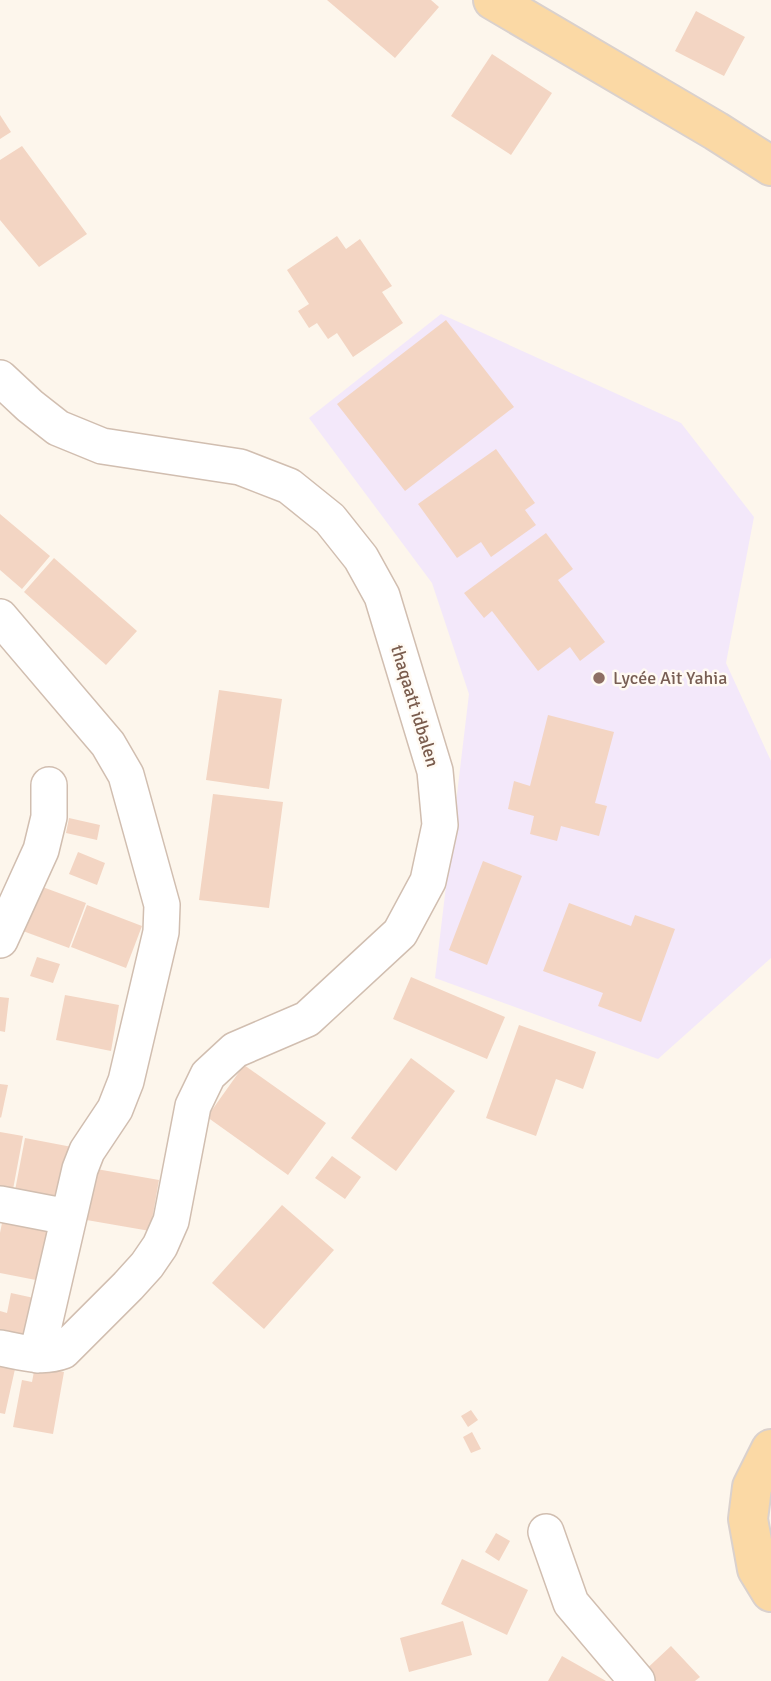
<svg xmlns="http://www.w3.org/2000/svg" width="771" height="1681" font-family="Signika,sans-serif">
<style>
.education{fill:#f3e8fa}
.building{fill:#f3d5c3}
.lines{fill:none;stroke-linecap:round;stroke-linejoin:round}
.minor-casing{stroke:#d1beb0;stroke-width:38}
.major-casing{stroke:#dad1cd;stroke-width:42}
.minor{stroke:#fff;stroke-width:35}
.major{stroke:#fbd9a5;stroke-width:38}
.education-dot{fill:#8d6e63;stroke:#fffaf3;stroke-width:2.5}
.labels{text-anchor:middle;stroke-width:5;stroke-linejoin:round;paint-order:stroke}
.education-label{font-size:18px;fill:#785e54;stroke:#fffaf3;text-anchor:start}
.street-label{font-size:18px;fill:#7a5c4d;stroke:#fffaf3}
</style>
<rect width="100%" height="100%" fill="#fdf6ec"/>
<path class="education" d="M441,314L681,423L754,517L726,663L771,761V958L658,1059L435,978L469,694L432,583L309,418Z"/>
<path class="building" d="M327,0H431L439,7L395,58Z
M696,11L745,37L724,76L675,51Z
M492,54L552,93L511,155L451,116Z
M0,115L11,132L0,139Z
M22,146L87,234L39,267L0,220V160Z
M337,236L346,249L360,239L392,286L382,292L403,323L353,357L337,333L328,339L317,323L309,328L298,311L309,304L287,270Z
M446,320L514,407L405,491L337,404Z
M496,449L535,503L525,510L536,525L491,557L481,542L457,558L418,504Z
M0,514L50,556L22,589L0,570Z
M546,533L573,569L558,580L605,642L580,661L570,647L538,671L492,611L484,618L464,593Z
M54,558L137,631L106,665L24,592Z
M219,690L282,699L269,789L206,780Z
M548,715L614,732L595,803L607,806L599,836L561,826L557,841L530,834L534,816L508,809L514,781L530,786Z
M213,794L283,802L269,908L199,900Z
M69,818L100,825L97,840L66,833Z
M78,852L105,863L97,885L69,874Z
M483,861L522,876L487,965L449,950Z
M29,882L86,903L69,948L12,927Z
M569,903L631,926L635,915L675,929L641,1022L598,1006L603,993L543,971Z
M87,905L142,926L126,968L71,947Z
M37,957L60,964L53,983L30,976Z
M411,977L505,1017L487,1059L393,1019Z
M65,995L119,1005L111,1051L56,1040Z
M0,997L9,998L5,1032L0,1031Z
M519,1025L596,1052L583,1089L556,1079L536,1136L486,1118Z
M411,1058L455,1091L396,1171L351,1138Z
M244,1065L326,1123L288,1175L207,1117Z
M0,1084L8,1085L1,1118L0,1117Z
M0,1132L23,1136L11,1200L0,1198Z
M25,1138L72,1147L60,1210L13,1201Z
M332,1156L361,1177L345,1199L315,1178Z
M85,1167L159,1180L150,1231L75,1218Z
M282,1205L334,1250L264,1329L212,1283Z
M5,1208L54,1218L41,1281L0,1273V1233Z
M11,1293L34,1298L26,1339L0,1334V1311L7,1313Z
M0,1356L17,1360L5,1414L0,1413Z
M35,1366L64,1372L53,1434L13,1427L22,1380L32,1382Z
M471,1410L478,1420L468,1427L461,1416Z
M472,1432L481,1449L471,1453L463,1437Z
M496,1533L510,1541L499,1561L485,1552Z
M462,1559L528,1590L507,1635L441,1604Z
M463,1621L472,1655L409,1672L400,1638Z
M671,1646L700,1677L695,1681H648L641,1674Z
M562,1656L606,1681H548Z"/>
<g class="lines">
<defs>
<path id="minor" d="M0,378L30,406L58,428L102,446L240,467L289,486L330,519L361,558L382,596L435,771L440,825L428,881L400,933L307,1019L235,1050L208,1075L193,1106L171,1221L160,1246L147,1265L128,1286L63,1351C42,1359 22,1352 0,1348
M0,617L108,744L126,775L162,905L161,932L126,1081L115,1109L87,1151L80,1169L37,1355
M0,940L41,850L49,817V785
M0,1204L68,1217
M546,1532L571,1603L637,1681"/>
<path id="major" d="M493,0L716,131L771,166
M771,1449L752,1487L748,1519L757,1569L771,1592"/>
</defs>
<use href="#minor" class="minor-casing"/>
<use href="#major" class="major-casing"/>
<use href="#minor" class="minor"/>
<use href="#major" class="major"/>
</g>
<circle class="education-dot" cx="599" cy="678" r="7"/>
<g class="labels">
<g class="education-label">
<text x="613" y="684">Lycée Ait Yahia</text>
</g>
<g class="street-label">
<text transform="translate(415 706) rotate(73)" y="6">thaqaatt idbalen</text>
</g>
</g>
</svg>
